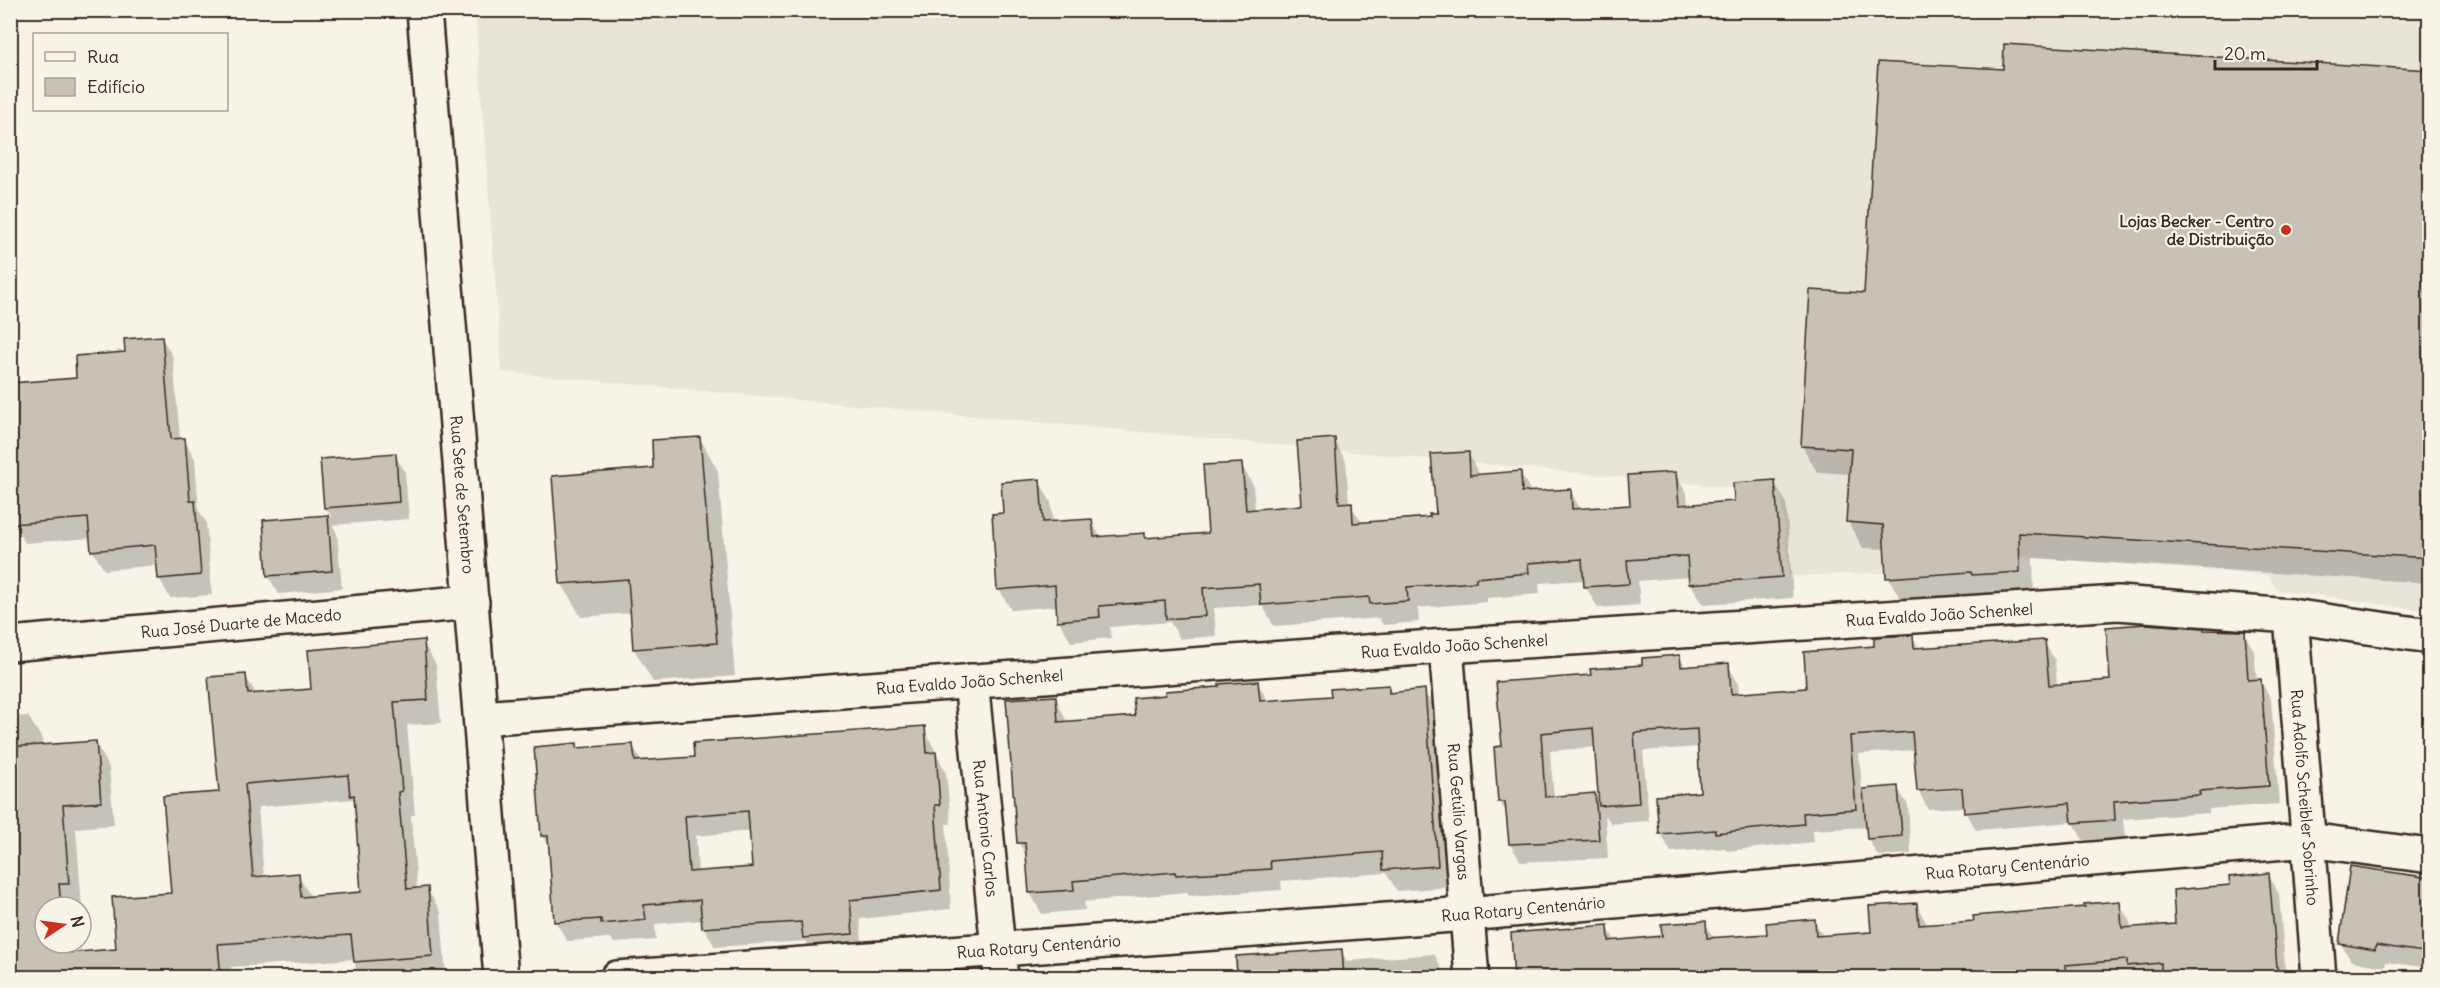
<svg xmlns="http://www.w3.org/2000/svg" width="2440" height="988" font-family="Delius,sans-serif">
<style>
.built{fill:#e9e4d9}
.shadow{fill:#0003;fill-rule:evenodd}
.building{fill:#c8c1b6;stroke:#3b2a1e;stroke-width:1.5;fill-rule:evenodd}
.lines{fill:none;stroke-linecap:round;stroke-linejoin:round}
.street-casing{stroke:#3b2a1e;stroke-width:38}
.secondary-casing{stroke:#3b2a1e;stroke-width:38}
.street{stroke:#f7f3e8;stroke-width:33}
.secondary{stroke:#f7f3e8;stroke-width:33}
.poi-dot{fill:#c8321e;stroke:#f7f3e8;stroke-width:2}
.labels{text-anchor:middle;stroke-width:4.5;stroke-linejoin:round;paint-order:stroke}
.poi-label{font-size:16px;font-weight:bold;fill:#3b2a1e;stroke:#f7f3e8;text-anchor:end}
.street-label{font-size:16px;fill:#3b2a1e;stroke:#f7f3e8}
</style>
<rect width="100%" height="100%" fill="#f7f3e8"/>
<filter id="ink" filterUnits="userSpaceOnUse"><feTurbulence type="fractalNoise" baseFrequency=".0167" numOctaves="2"/><feDisplacementMap in="SourceGraphic" scale="12" xChannelSelector="R" yChannelSelector="G"/><feConvolveMatrix kernelMatrix="1 2 1 2 8 2 1 2 1" color-interpolation-filters="sRGB"/></filter>
<g filter="url(#ink)">
<path class="built" d="M475,11H2429V611L2277,590L2268,575L2021,557L1886,538L1883,573L1789,576L1781,492L502,372Z"/>
<path class="shadow" d="M865,10H946L947,16L871,20Z
M2004,71H2430V583L2033,558L2034,597L1903,603L1888,577L1886,549L1863,548L1848,522L1851,474L1817,472L1802,446L1812,292L1865,295Z
M162,338L173,357L180,440L184,439L195,459L199,511L206,522L212,595L170,598L159,578L158,565L104,570L92,550V538L25,543L14,524L10,481V385L78,379Z
M700,438L718,471L735,676L653,682L634,649L631,613L581,617L562,584L655,470Z
M1334,440L1346,461L1349,503L1363,524L1431,518L1437,515L1468,453L1480,476L1520,473L1532,493L1570,490L1581,510L1632,506L1675,473L1687,494L1688,505L1736,502L1774,482L1786,502L1793,598L1703,604L1691,584L1690,577L1638,581L1640,605L1598,608L1586,587L1585,580L1539,583L1540,594L1487,598V602L1418,608L1419,622L1383,625L1379,618L1274,626L1262,605L1214,608L1216,636L1180,639L1170,622L1110,627L1111,638L1071,642L1059,621L1058,606L1011,610L999,589L1005,514L1039,481L1051,502L1053,523L1091,520L1101,538L1144,535L1146,539L1210,535L1241,464L1253,485L1255,510L1304,507Z
M395,455L405,472L409,519L333,525L337,534L342,588L279,594L268,576L264,522L331,516L326,508Z
M2204,632L2244,633L2254,651L2257,681L2260,680L2271,699L2279,804L2209,809V813L2123,819L2125,838L2083,840L2073,822L1976,830L1966,812L1965,807L1928,809L1918,791L1915,750L1859,754L1862,790L1897,788L1908,805L1911,854L1878,856L1868,839L1867,827L1812,830L1813,842L1727,851L1725,848L1671,852L1661,834L1701,794L1699,747L1643,751L1649,821L1611,824L1605,814L1608,858L1521,862L1510,844L1508,815L1500,802L1503,747L1592,676L1644,667L1679,656L1686,668L1728,665L1738,683L1739,694L1808,689L1876,648L1912,636L1920,650L2044,642L2055,660L2057,685L2112,681ZM1596,747L1600,805L1595,795L1554,798L1550,751ZM1969,786L1970,789L1924,792V789Z
M423,642L436,665L441,723L407,725L415,815H411L417,889H427L441,912L446,978H356L355,959L231,967L232,978L13,976L10,972V717L28,716L42,739V747L96,743L109,767L114,825L76,828L82,907H45V943H74L75,954L118,951L173,894L221,793L245,676L257,695L313,690ZM354,799L356,803L363,893L311,897L298,875L264,877L258,807Z
M1257,683L1269,702L1332,697L1388,686L1392,694L1424,691L1436,712L1449,887L1397,891L1386,873L1281,881L1282,890L1189,896L1187,892L1084,902L1085,910L1042,914L1030,893L1028,859L1019,843L1055,697L1067,722L1137,717L1220,689Z
M924,728L946,773L951,824H946L951,909L860,919L863,954L815,957L806,941L715,947L704,927L703,920L655,924L656,940L614,943L611,938L567,941L556,922L550,848L543,836L576,745L579,750L633,746L642,762L695,758ZM751,831L754,868L698,873L696,836Z
M2409,874L2430,877V968L2386,962L2385,967L2351,961L2341,944Z
M2268,875L2279,894L2286,978H1516L1607,927L1616,942L1664,938L1705,922L1714,939L1769,935L1814,921L1824,937L1872,933L1916,904L1928,926L1975,922L2119,903L2130,922L2131,929L2177,925L2232,886Z
M1341,951L1347,961L1434,954L1447,978H1190L1236,974L1235,956Z"/>
<path class="building" d="M2004,44L2430,70V558L2019,533L2020,572L1972,575L1971,572L1886,578L1883,525L1846,522L1851,449L1801,446L1810,290L1864,293L1878,62L2003,69Z
M162,336L171,439L185,438L190,501H195L201,575L158,579L155,545L91,551L88,518L12,524L10,383L76,378L75,356L125,352L124,339Z
M700,437L717,643L633,649L628,579L560,584L552,476L653,468L652,440Z
M1335,438L1339,503L1352,502L1353,523L1430,517L1429,514H1436L1431,454L1469,452L1470,475L1521,471L1522,492L1571,489L1572,509L1630,505L1628,475L1676,472L1679,505L1734,501L1733,483L1775,480L1782,577L1689,584L1687,556L1627,560L1629,584L1584,587L1582,559L1528,563L1529,573L1476,578V582L1407,587L1408,601L1370,604L1369,597L1261,605L1259,584L1203,588L1205,616L1166,619L1165,601L1099,606L1100,617L1057,621L1055,585L997,590L992,514L1003,513L1001,482L1040,479L1043,522L1092,519L1094,537L1145,533V538L1208,533L1203,465L1242,463L1246,510L1302,505L1297,441Z
M396,453L399,502L324,508L320,459Z
M328,515L332,571L267,576L263,520Z
M2145,624L2204,628V630L2245,631L2248,680L2261,679L2269,786L2199,791L2200,795L2114,801L2115,820L2072,823L2070,803L1964,813L1962,788L1917,791L1912,732L1850,736L1856,809L1803,813L1804,824L1715,833V830L1659,834L1656,796L1700,792L1697,729L1634,733L1639,803L1599,806L1593,728L1541,733L1545,797L1595,793L1599,840L1509,844L1505,802H1498L1494,747L1502,746L1496,682L1591,675L1590,669L1642,665V658L1680,655L1681,667L1729,663L1731,694L1806,688L1804,652L1874,646V637L1913,635L1914,648L2045,640L2049,685L2110,680L2106,627Z
M424,640L428,700L394,702L402,791L398,792L407,889L428,887L433,956L354,962L351,935L218,944L221,978H19L17,952H10V747L96,741L101,802L63,805L69,884H59L61,907H45V943H64L65,953L116,949L112,897L171,893L163,796L219,792L208,677L246,674L248,694L311,689L308,650ZM348,775L350,796L354,795L361,892L301,897L299,873L253,877L245,784Z
M1258,681L1260,701L1331,696L1330,689L1389,685V693L1425,689L1438,866L1383,870L1382,852L1270,861L1271,869L1176,875L1175,872L1073,881L1074,890L1029,893L1025,843H1017L1006,699L1056,696L1058,722L1135,716L1133,698L1165,695V691L1219,687V684Z
M925,726L927,753L936,752L940,805H935L941,890L850,900L853,934L803,938L801,922L702,928L700,900L644,905L646,920L601,924V919L554,922L548,836H541L534,747L577,743V748L633,744L635,761L694,757L693,743ZM748,811L752,867L689,872L685,816Z
M1898,786L1902,836L1867,839L1863,789Z
M2350,866L2430,878V953L2376,945L2375,950L2339,944Z
M2269,873L2278,978H2161V963L2127,966V960L2065,965L2066,978H1514L1511,933L1608,925L1609,941L1662,936L1661,924L1706,921L1707,938L1767,934L1766,923L1815,919L1816,936L1871,932L1869,906L1917,903L1919,925L1974,921L1973,916L2085,907L2084,904L2120,901L2122,928L2175,924L2173,890L2230,885L2229,877Z
M1342,949L1344,978H1237L1236,956Z"/>
<g class="lines">
<defs>
<g id="street">
<path id="s1" d="M2291,616L2319,978"/>
<path id="s2" d="M1446,646L1472,978"/>
<path id="s3" d="M971,681L1001,978"/>
<path id="s4" d="M481,718L1446,646L2118,603L2291,616L2430,636"/>
<path id="s5" d="M617,978L1466,914L2309,840L2430,856"/>
</g>
<g id="secondary">
<path id="s6" d="M424,10L501,978"/>
<path id="s7" d="M10,644L472,602"/>
</g>
</defs>
<use href="#street" class="street-casing"/>
<use href="#secondary" class="secondary-casing"/>
<use href="#street" class="street"/>
<use href="#secondary" class="secondary"/>
</g>
</g>
<circle class="poi-dot" cx="2286" cy="230" r="6"/>
<g class="labels">
<g class="poi-label">
<text x="2274" y="227">Lojas Becker - Centro<tspan x="2274" dy="18">de Distribuição</tspan></text>
</g>
<g class="street-label">
<text dy="6" stroke="none"><textPath href="#s6" startOffset="486">Rua Sete de Setembro</textPath></text>
<text dy="6" stroke="none"><textPath href="#s4" startOffset="1462">Rua Evaldo João Schenkel</textPath></text>
<text dy="6" stroke="none"><textPath href="#s7" startOffset="232">Rua José Duarte de Macedo</textPath></text>
<text dy="6" stroke="none"><textPath href="#s4" startOffset="976">Rua Evaldo João Schenkel</textPath></text>
<text dy="6" stroke="none"><textPath href="#s4" startOffset="490">Rua Evaldo João Schenkel</textPath></text>
<text dy="6" stroke="none"><textPath href="#s1" startOffset="182">Rua Adolfo Scheibler Sobrinho</textPath></text>
<text dy="6" stroke="none"><textPath href="#s2" startOffset="166">Rua Getúlio Vargas</textPath></text>
<text dy="6" stroke="none"><textPath href="#s3" startOffset="148">Rua Antonio Carlos</textPath></text>
<text dy="6" stroke="none"><textPath href="#s5" startOffset="1395">Rua Rotary Centenário</textPath></text>
<text dy="6" stroke="none"><textPath href="#s5" startOffset="909">Rua Rotary Centenário</textPath></text>
<text dy="6" stroke="none"><textPath href="#s5" startOffset="423">Rua Rotary Centenário</textPath></text>
</g>
</g>
<rect width="2440" height="988" fill="none" stroke="#f7f3e8" stroke-width="36"/>
<rect x="18" y="18" width="2404" height="952" fill="none" stroke="#3b2a1e" stroke-width="2" filter="url(#ink)"/>
<rect x="33" y="33" width="195" height="78" fill="#f7f3e8" stroke="#aca397" stroke-width="1.5"/>
<rect x="45" y="52" width="30" height="9" fill="#f7f3e8" stroke="#aca397" stroke-width="1.5"/>
<text x="87" y="63" font-size="18" fill="#3b2a1e">Rua</text>
<rect x="45" y="78" width="30" height="18" fill="#c8c1b6" stroke="#aca397" stroke-width="1.5"/>
<text x="87" y="93" font-size="18" fill="#3b2a1e">Edifício</text>
<g transform="translate(63 925) rotate(77)"><circle r="28" fill="#f7f3e8" stroke="#aca397" stroke-width="1.5"/>
<path d="M0-4.5L10 22L0 15L-10 22Z" fill="#c8321e"/>
<text y="-9" font-size="16" font-weight="bold" text-anchor="middle" fill="#3b2a1e">N</text>
</g>
<path d="M2215 60v9h102v-9" fill="none" stroke="#3b2a1e" stroke-width="3"/>
<text x="2224" y="60" font-size="18" fill="#3b2a1e" stroke="#f7f3e8" stroke-width="4.5" paint-order="stroke">20 m</text>
</svg>
